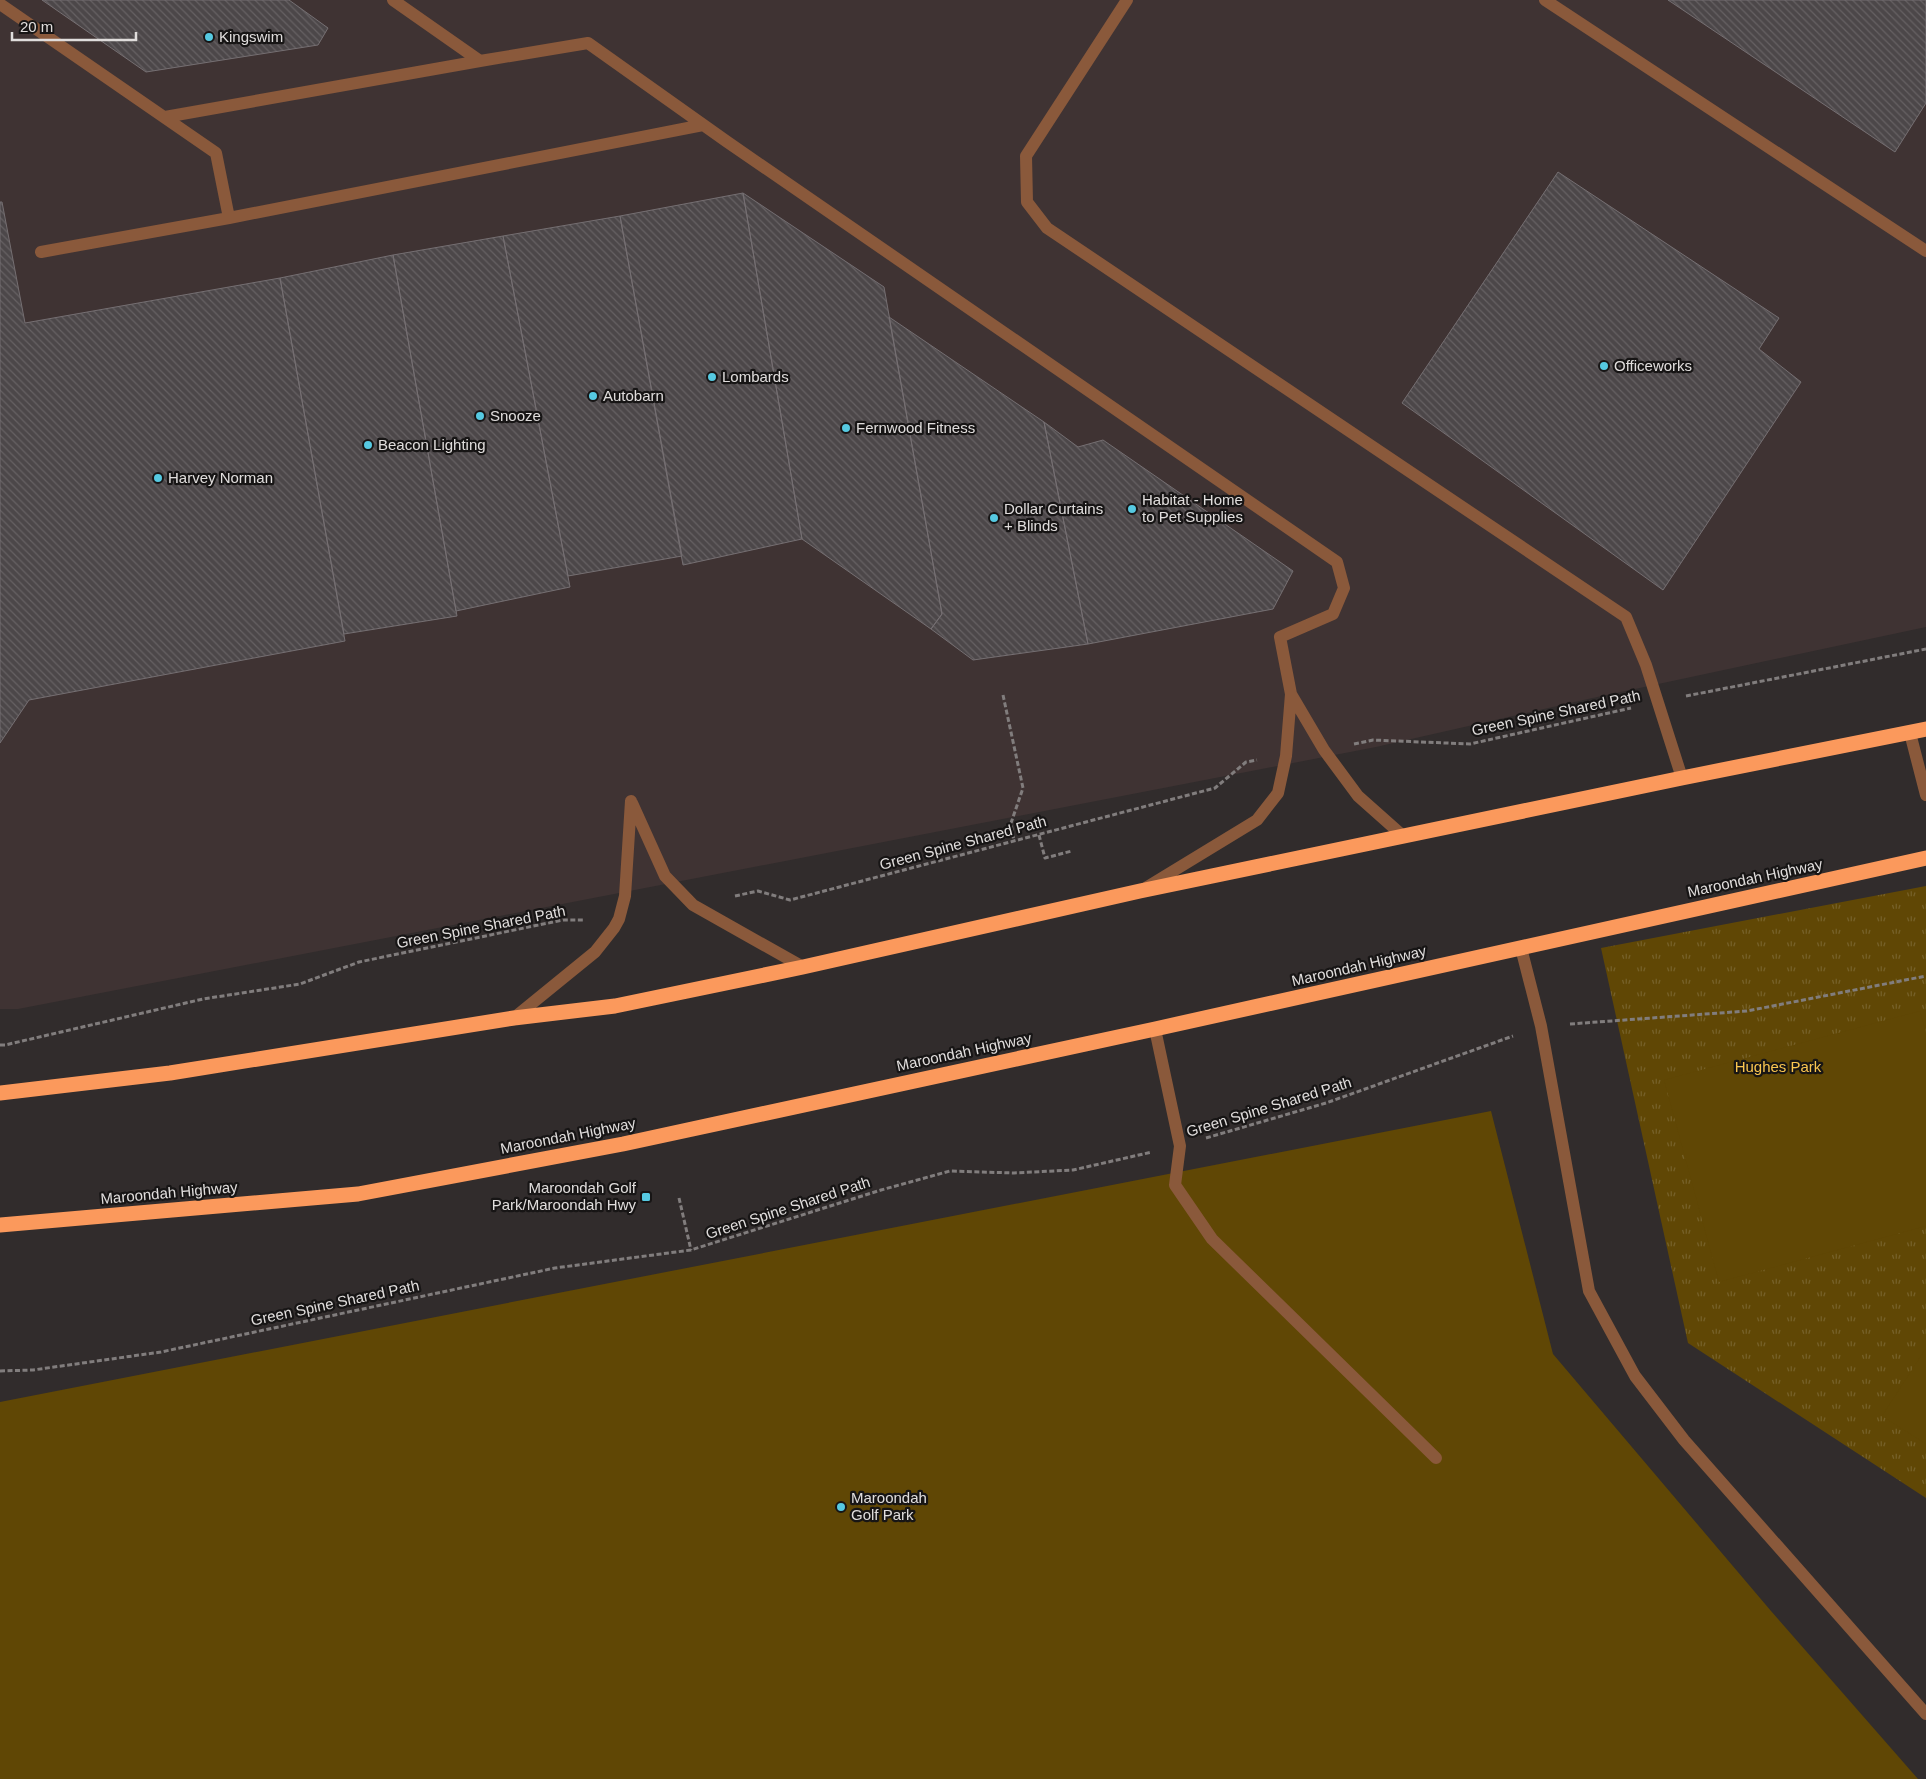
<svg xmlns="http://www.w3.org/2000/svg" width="1926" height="1779" font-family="Arial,sans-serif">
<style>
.built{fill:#3f3333}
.grass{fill:url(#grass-tufts)}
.pitch{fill:#604705}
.building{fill:url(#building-back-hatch);stroke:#756f72}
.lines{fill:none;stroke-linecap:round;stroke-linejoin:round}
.path{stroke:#817d7d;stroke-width:3;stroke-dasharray:5 2.5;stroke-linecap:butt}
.lane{stroke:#8a593b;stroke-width:12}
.highway{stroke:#fb995c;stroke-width:15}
.poi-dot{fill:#56c9e1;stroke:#171515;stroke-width:2}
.labels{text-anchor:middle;stroke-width:4.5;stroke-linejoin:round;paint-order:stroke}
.poi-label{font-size:15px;fill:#e0dddc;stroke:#171515;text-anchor:start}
.street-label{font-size:15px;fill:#e0dddc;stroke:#171515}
.park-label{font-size:15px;fill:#fac650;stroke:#171515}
</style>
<defs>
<pattern id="grass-tufts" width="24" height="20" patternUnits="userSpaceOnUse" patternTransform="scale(1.25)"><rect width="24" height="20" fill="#604705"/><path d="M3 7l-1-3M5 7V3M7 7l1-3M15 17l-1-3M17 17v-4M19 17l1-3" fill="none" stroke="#766129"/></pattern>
<pattern id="building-back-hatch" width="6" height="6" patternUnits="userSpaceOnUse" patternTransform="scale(1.25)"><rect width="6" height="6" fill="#4c4749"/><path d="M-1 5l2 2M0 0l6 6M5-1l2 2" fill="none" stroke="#666163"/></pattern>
</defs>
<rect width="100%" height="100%" fill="#312c2c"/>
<path class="built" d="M0,0H1926V627L1588,699L1376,747L18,1009H0Z"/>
<path class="grass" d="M1926,886V1498L1688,1343L1601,948Z"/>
<path class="pitch" d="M1920,1011L1926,1033V1226L1719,1282L1664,1080Z
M1491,1111L1553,1354L1771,1611L1918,1779H0V1402Z
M1926,1348V1444L1882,1416Z"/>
<path class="building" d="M42,0H289L328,28L318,45L146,72Z
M1668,0H1926V103L1895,152Z
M1558,172L1779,318L1759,349L1801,382L1663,590L1402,403Z
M743,193L884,287L942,614L931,629L802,539Z
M743,193L802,539L683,565L620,216Z
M0,202H2L25,323L280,278L345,641L29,700L0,743Z
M620,216L682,556L568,576L503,236Z
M503,236L570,587L456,611L393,255Z
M393,255L457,616L344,634L280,278Z
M889,317L1044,422L1088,644L973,660L931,629L942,614Z
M1044,422L1078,447L1103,440L1293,571L1273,609L1088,644Z"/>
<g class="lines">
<path class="path" d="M1003,695L1023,788L1011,823L1014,842
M1686,696L1926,649
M1354,744L1373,740L1470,744L1631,708
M1039,835L1045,858L1072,851
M735,896L758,891L790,900L1215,788L1246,762L1257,760
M1570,1024L1747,1011L1926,976
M0,1045H5L203,999L300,984L359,962L563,920H583
M1206,1138L1326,1103L1513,1036
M679,1198L691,1250
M0,1371L33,1370L161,1352L555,1268L691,1250L881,1190L950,1171L1014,1173L1073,1170L1152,1152"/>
<path class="lane" d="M393,0L480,61L588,43L726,141L1337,562L1344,588L1333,614L1280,637L1291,694L1286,756L1278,793L1257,820L1147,887
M1127,0L1026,156L1027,202L1047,228L1626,617L1646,665L1682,778
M1545,0L1926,251
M0,4L216,153L229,218L703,125
M165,117L480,61
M41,252L229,218
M1291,694L1324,750L1358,796L1403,836
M1910,733L1926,795
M632,803L665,876L693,905L803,967
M1521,948L1541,1026L1589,1291L1635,1376L1684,1440L1926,1714
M514,1018L595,952L614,928L619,919L625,896L631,801
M1155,1029L1180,1146L1175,1185L1212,1239L1436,1458"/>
<path class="highway" d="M0,1093L170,1073L514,1018L615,1006L803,967L1140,891L1682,778L1926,729
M0,1225L358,1194L623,1144L1155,1029L1926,858"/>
</g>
<g class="poi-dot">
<circle cx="209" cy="37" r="5"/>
<circle cx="1604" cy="366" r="5"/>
<circle cx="712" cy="377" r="5"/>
<circle cx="593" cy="396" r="5"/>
<circle cx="480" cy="416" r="5"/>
<circle cx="846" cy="428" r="5"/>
<circle cx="368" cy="445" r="5"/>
<circle cx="158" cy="478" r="5"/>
<circle cx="1132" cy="509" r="5"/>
<circle cx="994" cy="518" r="5"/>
<rect x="641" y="1192" width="10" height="10" rx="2.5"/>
<circle cx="841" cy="1507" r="5"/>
</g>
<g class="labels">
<g class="poi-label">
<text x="219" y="42">Kingswim</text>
<text x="1614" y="371">Officeworks</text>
<text x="722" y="382">Lombards</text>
<text x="603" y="401">Autobarn</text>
<text x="490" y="421">Snooze</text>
<text x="856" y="433">Fernwood Fitness</text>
<text x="378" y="450">Beacon Lighting</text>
<text x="168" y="483">Harvey Norman</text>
<text x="1142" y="505">Habitat - Home<tspan x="1142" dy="17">to Pet Supplies</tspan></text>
<text x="1004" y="514">Dollar Curtains<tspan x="1004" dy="17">+ Blinds</tspan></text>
<text x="636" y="1193" text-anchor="end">Maroondah Golf<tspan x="636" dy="17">Park/Maroondah Hwy</tspan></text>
<text x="851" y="1503">Maroondah<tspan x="851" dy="17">Golf Park</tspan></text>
</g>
<g class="street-label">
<text transform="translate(1556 713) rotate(-12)" y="5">Green Spine Shared Path</text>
<text transform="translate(963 843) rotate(-15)" y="5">Green Spine Shared Path</text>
<text transform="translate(1755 878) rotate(-12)" y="5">Maroondah Highway</text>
<text transform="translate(481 927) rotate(-11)" y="5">Green Spine Shared Path</text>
<text transform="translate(1359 966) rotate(-13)" y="5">Maroondah Highway</text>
<text transform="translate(964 1052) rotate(-12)" y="5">Maroondah Highway</text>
<text transform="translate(1269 1107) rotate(-17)" y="5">Green Spine Shared Path</text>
<text transform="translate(568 1136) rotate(-11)" y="5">Maroondah Highway</text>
<text transform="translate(169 1193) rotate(-5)" y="5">Maroondah Highway</text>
<text transform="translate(788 1208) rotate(-18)" y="5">Green Spine Shared Path</text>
<text transform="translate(335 1303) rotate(-12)" y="5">Green Spine Shared Path</text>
</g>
<g class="park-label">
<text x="1778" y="1072">Hughes Park</text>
</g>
</g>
<path d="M12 32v8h124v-8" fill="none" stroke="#e0dddc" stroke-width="2.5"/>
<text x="20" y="32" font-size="15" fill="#e0dddc" stroke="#171515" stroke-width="4" paint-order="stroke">20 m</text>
</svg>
